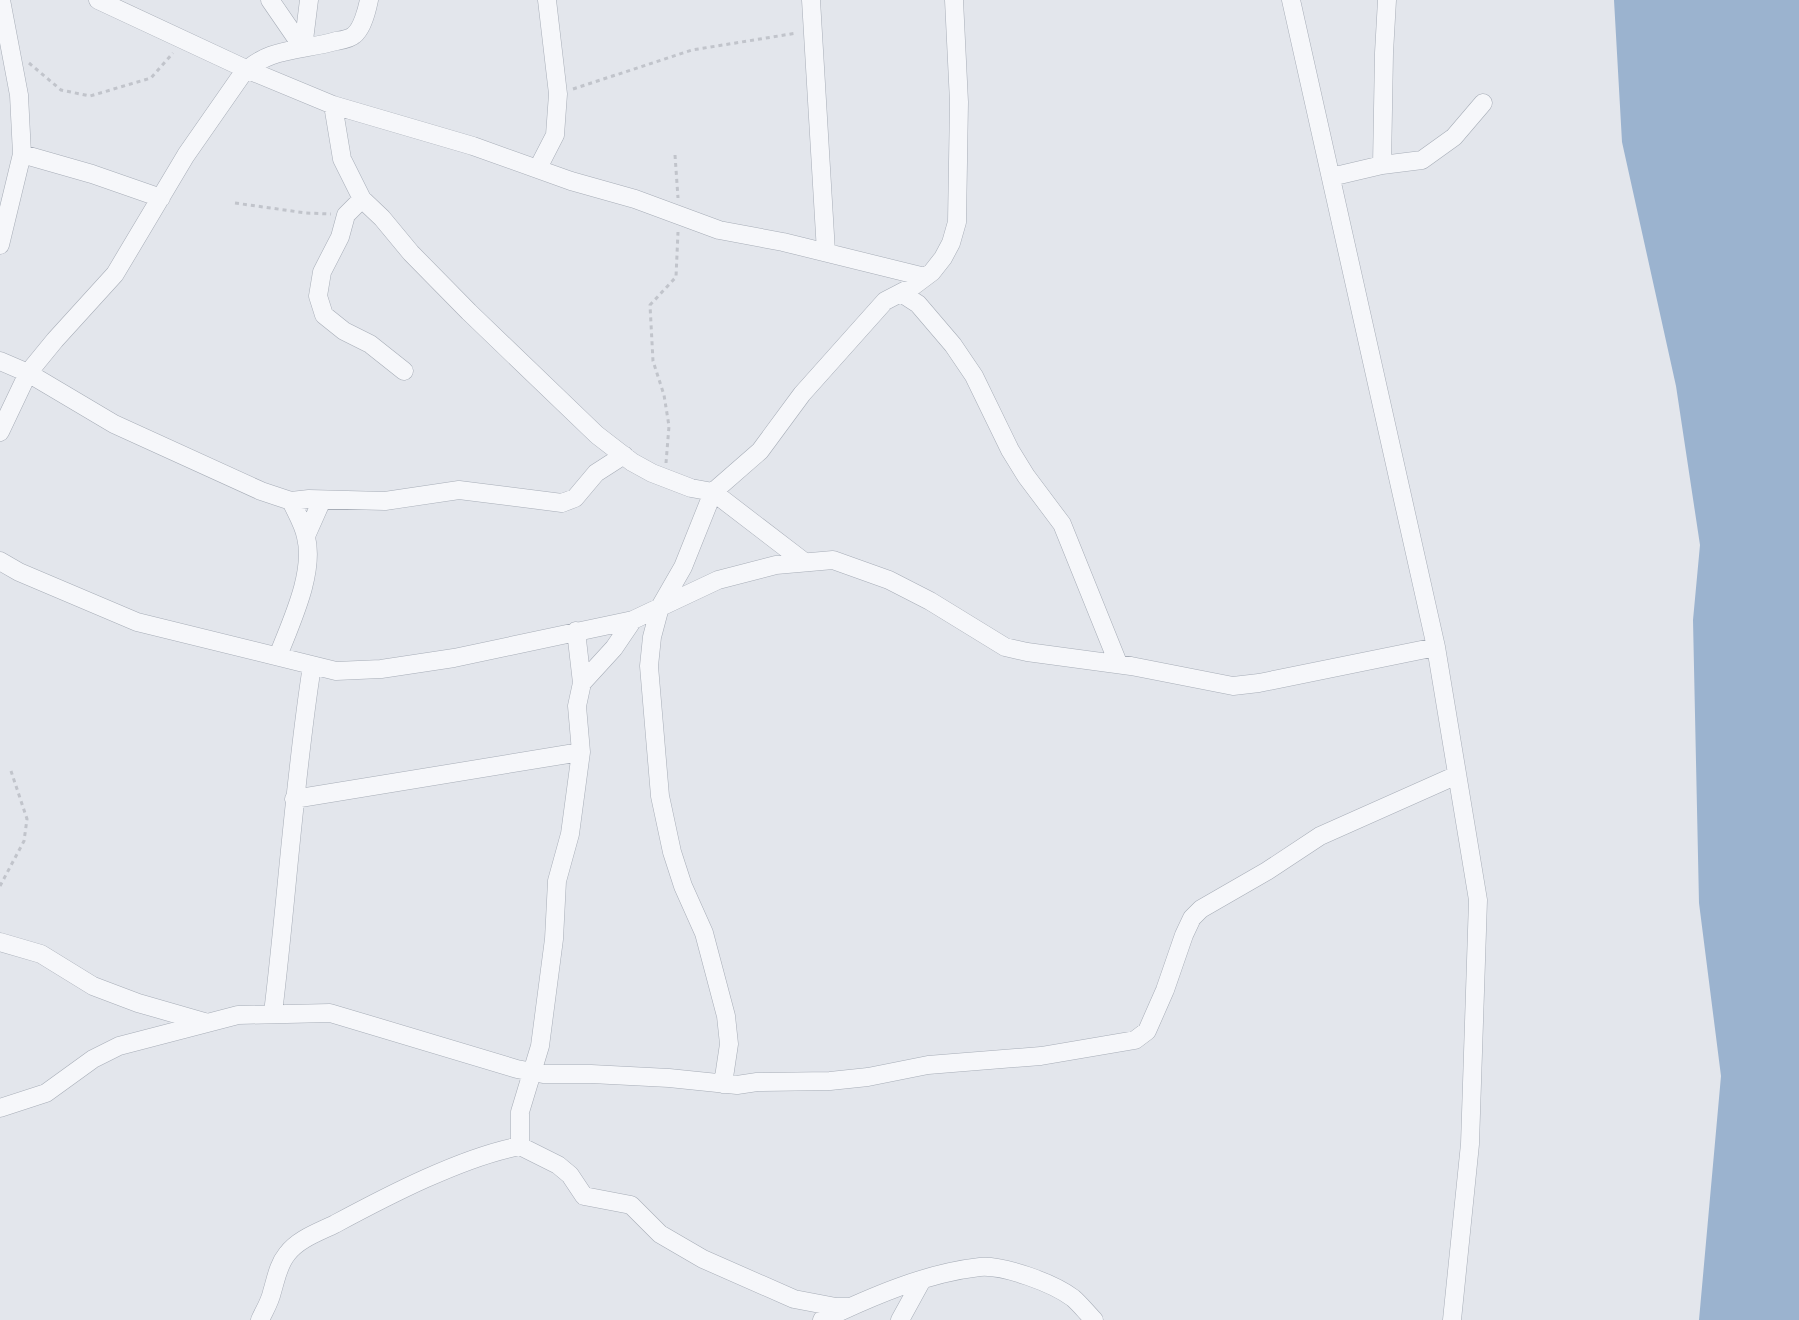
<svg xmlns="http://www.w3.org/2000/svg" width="1799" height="1320" font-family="'Source Sans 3',sans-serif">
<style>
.water{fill:#9bb3cf}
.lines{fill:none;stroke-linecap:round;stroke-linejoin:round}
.minor-casing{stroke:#a7adb7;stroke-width:19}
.path{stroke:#c1c4cb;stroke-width:3;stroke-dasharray:4 4;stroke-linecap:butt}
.minor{stroke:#f6f7fa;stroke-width:18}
</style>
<rect width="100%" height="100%" fill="#e3e6ec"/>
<path class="water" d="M1614,0H1799V1320H1699L1721,1076L1699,903L1693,620L1700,545L1676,386L1622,142Z"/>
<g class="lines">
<defs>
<path id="minor" d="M98,0L246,69L333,105L473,146L571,181L635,199L719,230L783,242L925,277
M270,0L303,48
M811,0L826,252
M1291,0L1436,647L1478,900L1470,1144L1452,1320
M303,48L309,0
M333,105L342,159L362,199L382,218L411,253L469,312L597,435L632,462L652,473L691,488L713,492L803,561
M22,154L92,174L161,198
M1382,165L1384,53L1387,0
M538,168L555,135L558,94L547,0
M1331,177L1382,165L1422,160L1454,137L1483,103
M362,199L346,215L340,237L322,272L318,296L324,315L344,331L370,344L404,371
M0,245L22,154L19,95L1,0
M901,293L918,304L953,345L974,376L1010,450L1026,476L1062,524L1118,663
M0,361L28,373L114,424L261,491L291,501C296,512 304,525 306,537C315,573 291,622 278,656
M0,432L28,373L55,340L115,274L186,155L241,76C266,47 302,51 336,41C342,40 350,39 354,35C362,29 367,10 369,0
M291,501L309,499L385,501L459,490L562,503L575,498L596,473L624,455
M306,536L322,500
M0,561L19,572L137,622L336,671L381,669L454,658L633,620L718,580L776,565L833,560L889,580L930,601L1005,647L1027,652L1131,666L1233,686L1259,683L1436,647
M582,683L614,648L633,620
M294,799L581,752
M0,942L41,954L93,986L138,1003L204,1022
M273,1013C287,898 294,781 312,666
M723,1084L729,1044L726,1016L704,933L683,886L672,852L660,796L649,666L652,637L660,607L683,567L713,492L760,451L802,394L885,301L912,287L932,272L943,258L951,243L957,222L959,102L954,0
M0,1108L46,1093L93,1059L119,1046L238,1015L330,1013L517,1069L543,1074H591L669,1078L737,1085L757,1082L830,1081L868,1077L928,1065L1041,1056L1135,1040L1147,1031L1165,990L1184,935L1192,918L1201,909L1267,871L1320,836L1457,775
M520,1146V1112L540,1046L554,939L557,881L570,834L581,752L577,706L582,683L576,631
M260,1320C264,1311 270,1302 272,1292C276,1279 278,1265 287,1254C298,1239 319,1232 335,1224C387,1196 462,1157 520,1146L558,1165L570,1175L584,1196L631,1205L660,1234L703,1259L794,1299L836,1307H849
M822,1320C871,1297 925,1273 980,1267C1004,1265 1053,1283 1073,1298C1080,1304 1087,1313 1094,1320
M900,1320L922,1280"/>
</defs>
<use href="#minor" class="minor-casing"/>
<path class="path" d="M29,63L61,90L90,96L151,78L173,53
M573,89L692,50L797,33
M675,155L678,198
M235,203L306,213L331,214
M666,463L669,426L664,395L653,361L650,305L676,277L678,232
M0,886L24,841L27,819L11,771"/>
<use href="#minor" class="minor"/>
</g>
</svg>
